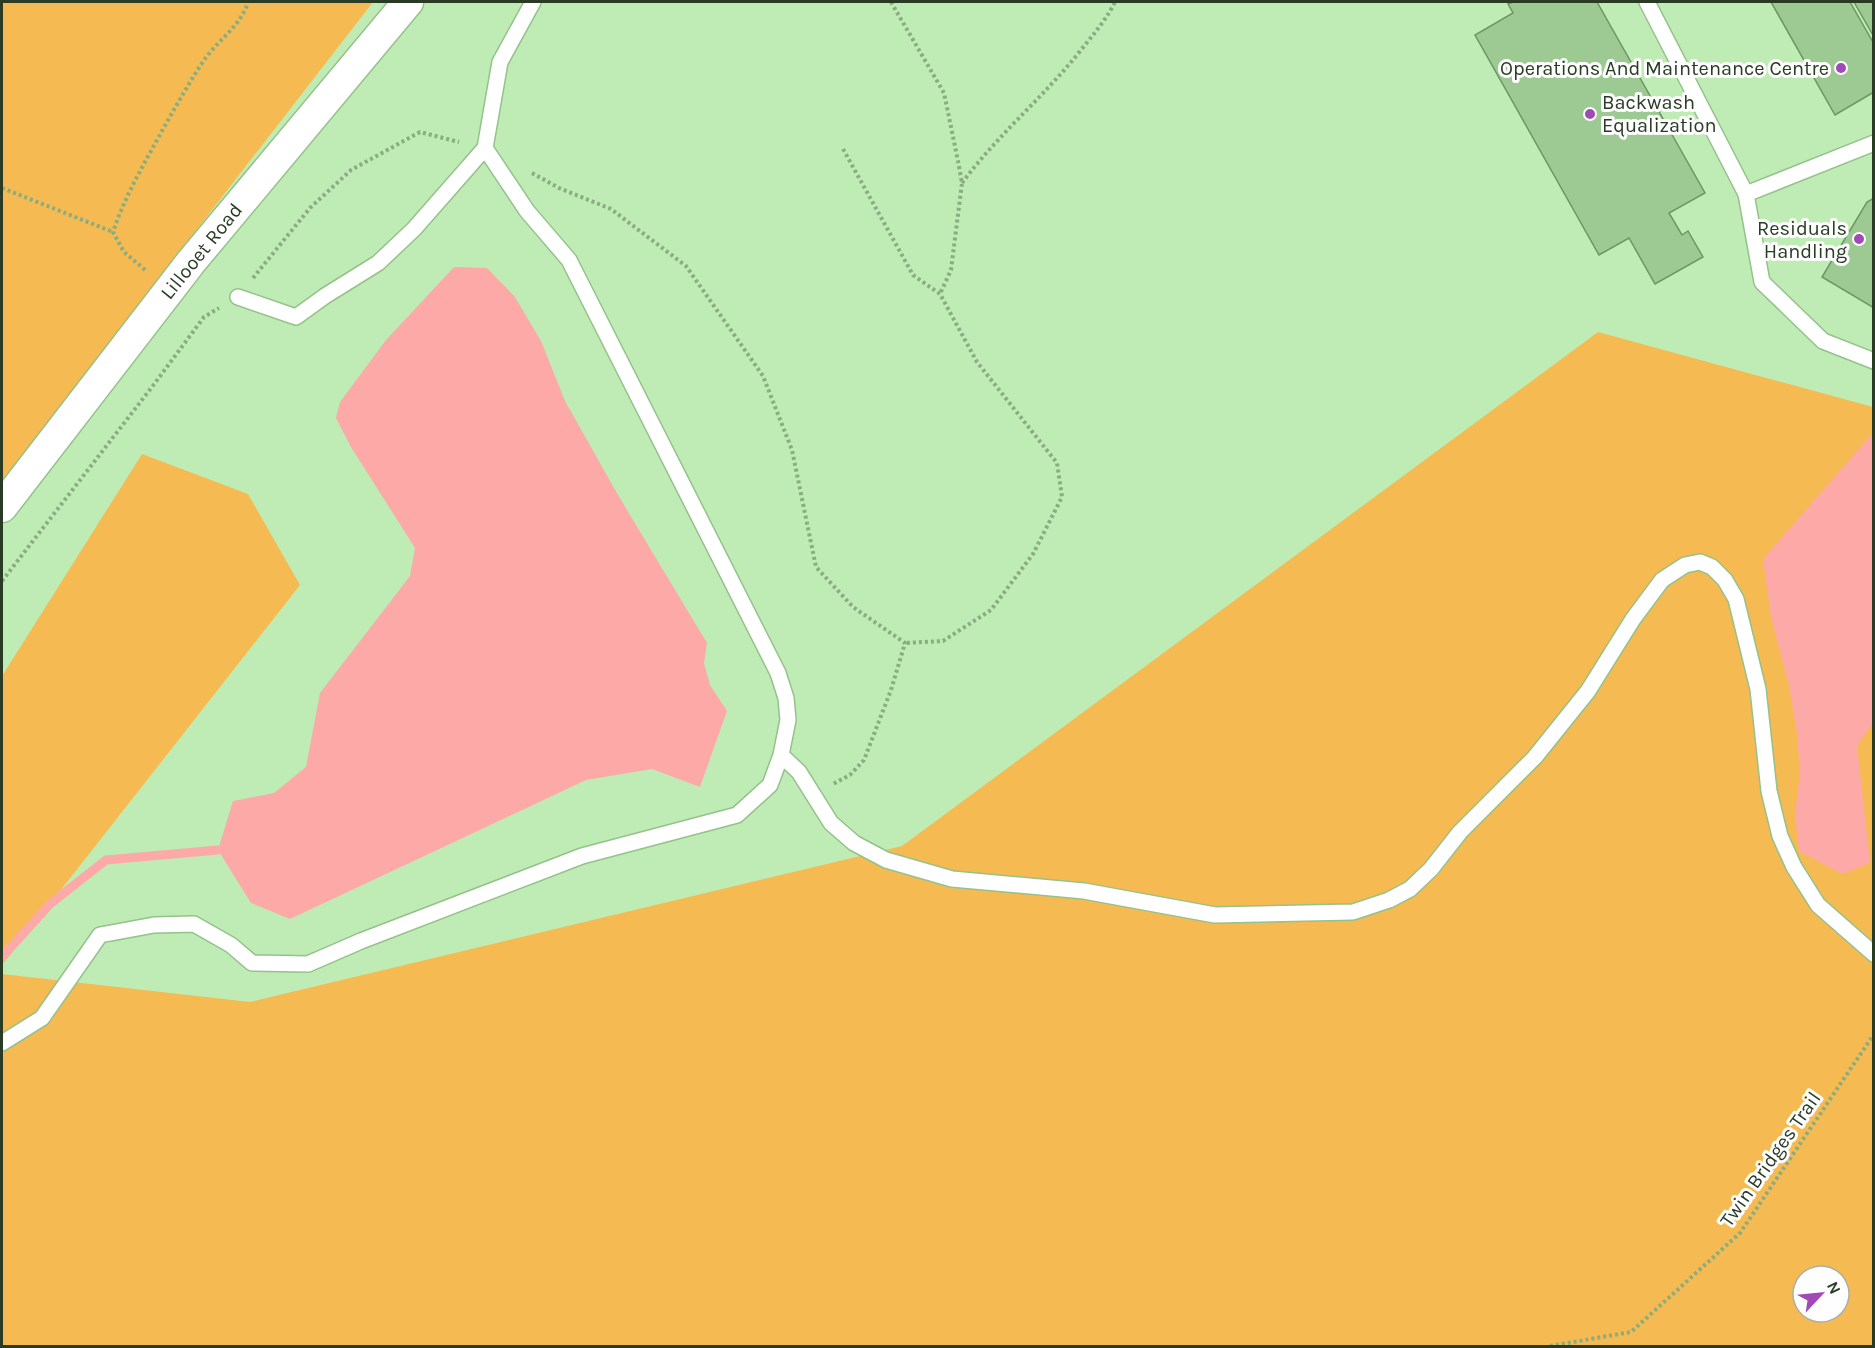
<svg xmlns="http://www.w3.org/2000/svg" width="1875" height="1348" font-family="Karla,sans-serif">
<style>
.green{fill:#f5bb52;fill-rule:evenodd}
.water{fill:#fca9a8}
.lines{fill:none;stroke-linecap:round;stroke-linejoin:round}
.stream{stroke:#fca9a8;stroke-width:9}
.building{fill:#9dc993;stroke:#6c9662;stroke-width:1.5}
.lane-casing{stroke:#95c18b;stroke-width:18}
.street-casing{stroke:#95c18b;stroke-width:33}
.path{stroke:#89ac81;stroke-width:4;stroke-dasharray:3 3;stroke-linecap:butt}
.lane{stroke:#fff;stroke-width:15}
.street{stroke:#fff;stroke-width:30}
.poi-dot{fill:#a149b5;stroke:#fefefe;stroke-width:2}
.labels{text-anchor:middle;stroke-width:6;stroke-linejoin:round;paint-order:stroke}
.poi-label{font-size:20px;fill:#293b25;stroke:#fefefe;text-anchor:end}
.street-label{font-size:20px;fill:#293b25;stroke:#fefefe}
</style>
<rect width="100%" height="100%" fill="#bfecb5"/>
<path class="green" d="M2,2H373L2,481Z
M1598,332L1873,407V1346H2V974L250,1002L902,846ZM1803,1276H1839V1312H1803Z
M142,454L248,494L300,585L2,965V676Z"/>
<path class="water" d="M454,267L487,268L515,297L541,341L565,401L618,495L707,643L704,663L710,685L727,711L700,787L652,769L586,780L290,919L251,903L218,850L233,801L274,793L306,767L320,693L410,576L415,548L351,447L336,418L340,402L386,340Z
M1871,435H1874V721L1857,746L1870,863L1842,874L1799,851L1795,815L1800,772L1797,733L1789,685L1771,617L1763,559Z"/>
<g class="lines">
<path class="stream" d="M2,957L50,904L106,860L218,850"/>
</g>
<path class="building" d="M1513,2H1597L1705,193L1669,213L1682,235L1688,231L1703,257L1655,284L1629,238L1599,255L1475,35L1513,13L1508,4Z
M1771,2H1850L1874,44V92L1835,115Z
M1854,2H1874V37Z
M1874,198V308L1822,277L1867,202Z"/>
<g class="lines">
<defs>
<path id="lane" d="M533,2L500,62L485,148L527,211L569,260L778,673L786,698L788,720L781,755L799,772L831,823L854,843L886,860L952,879L1084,891L1215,915L1353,912L1389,900L1410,889L1431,869L1460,832L1535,757L1588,691L1633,619L1662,580L1685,565L1700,562L1712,567L1725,580L1736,599L1758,689L1769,791L1780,836L1794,867L1818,905L1874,954
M1647,2L1746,194L1762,282L1823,341L1874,361
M1746,194L1874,143
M238,297L296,317L325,296L378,263L414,229L485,148
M2,1043L42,1018L100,935L154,925L194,924L231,945L252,963L308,964L361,941L582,856L737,815L770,785L781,755"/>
<path id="street" d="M2,507L191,262L408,2"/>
</defs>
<use href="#lane" class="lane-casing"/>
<use href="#street" class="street-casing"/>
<path class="path" d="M891,2L944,93L958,161L962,183L951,270L940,294
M843,149L913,275L940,294L977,362L1057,463L1062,497L1033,554L991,610L943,641L905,643
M532,173L559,188L611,209L686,266L763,376L792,450L816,567L853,607L905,643L891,690L864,760L850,775L833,784
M962,183C996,137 1041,99 1077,55C1091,37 1105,22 1115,2
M2,188L113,232
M145,270L124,252L113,232C124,199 140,171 157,140C172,113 187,86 204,60C218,40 241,26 248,2
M253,278L310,208L351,170L420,132L459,142
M2,581L152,387L204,317L219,308
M1550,1346L1631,1332L1740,1233L1874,1034"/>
<use href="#lane" class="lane"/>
<use href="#street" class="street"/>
</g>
<g class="poi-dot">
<circle cx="1841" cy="68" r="6"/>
<circle cx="1590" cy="114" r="6"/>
<circle cx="1859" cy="239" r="6"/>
</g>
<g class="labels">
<g class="poi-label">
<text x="1829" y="75">Operations And Maintenance Centre</text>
<text x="1602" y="109" text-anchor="start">Backwash<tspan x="1602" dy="23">Equalization</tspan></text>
<text x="1847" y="235">Residuals<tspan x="1847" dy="23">Handling</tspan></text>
</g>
<g class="street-label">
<text transform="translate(201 251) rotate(-51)" y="7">Lillooet Road</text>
<text transform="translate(1770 1159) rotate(-55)" y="7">Twin Bridges Trail</text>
</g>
</g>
<rect width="1875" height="1348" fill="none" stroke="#293b25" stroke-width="6"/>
<g transform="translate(1821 1294) rotate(64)"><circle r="28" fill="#fefefe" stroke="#a9b0a7" stroke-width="1.5"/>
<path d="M0-4.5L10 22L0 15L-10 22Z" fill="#a149b5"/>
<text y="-9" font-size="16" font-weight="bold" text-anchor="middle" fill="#293b25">N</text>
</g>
</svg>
